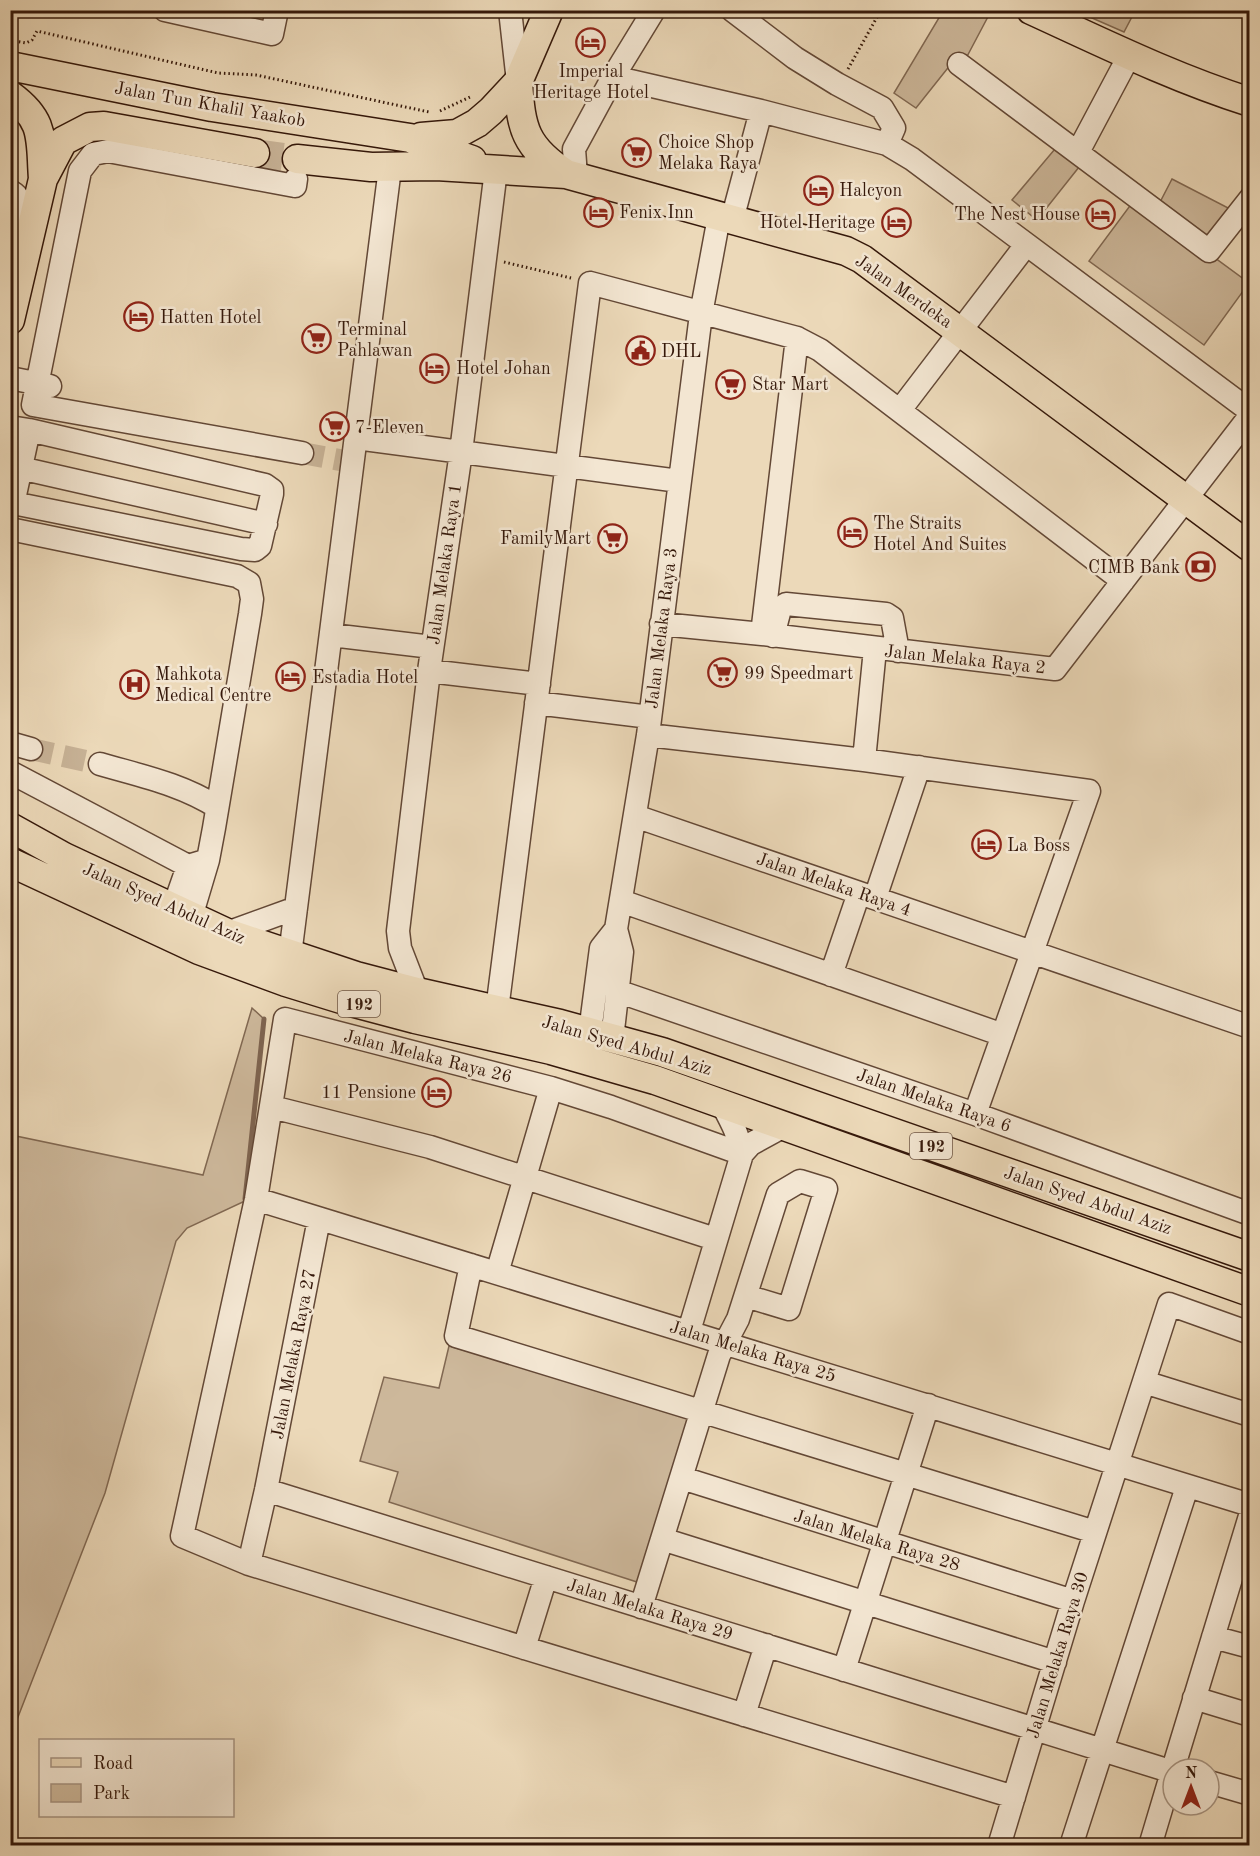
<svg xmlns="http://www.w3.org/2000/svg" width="1260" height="1856" font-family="'Old Standard TT',serif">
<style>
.green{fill:#cdb89b;stroke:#816852;stroke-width:1.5}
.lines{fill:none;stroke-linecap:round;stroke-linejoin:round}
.stream{stroke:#7e6450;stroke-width:5}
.minor-tunnel{stroke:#c7b296;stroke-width:22;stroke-dasharray:22 11;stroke-linecap:butt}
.major-tunnel{stroke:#c7b296;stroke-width:28;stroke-dasharray:28 14;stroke-linecap:butt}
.minor-casing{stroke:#634836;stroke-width:25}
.major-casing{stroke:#35180a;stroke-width:31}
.path{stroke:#35180a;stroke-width:3;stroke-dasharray:1.5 3;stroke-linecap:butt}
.minor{stroke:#f3e6d2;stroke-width:22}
.major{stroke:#ecd9b9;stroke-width:28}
.labels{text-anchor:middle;stroke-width:5;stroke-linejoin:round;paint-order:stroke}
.shield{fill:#f3e6d2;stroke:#6e5646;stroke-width:1.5}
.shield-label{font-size:16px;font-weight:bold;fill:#35180a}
.poi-label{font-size:18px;fill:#35180a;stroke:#f3e6d2;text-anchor:start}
.street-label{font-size:18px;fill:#35180a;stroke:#f3e6d2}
</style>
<rect width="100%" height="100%" fill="#ecd9b9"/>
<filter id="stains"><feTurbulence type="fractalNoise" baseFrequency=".00333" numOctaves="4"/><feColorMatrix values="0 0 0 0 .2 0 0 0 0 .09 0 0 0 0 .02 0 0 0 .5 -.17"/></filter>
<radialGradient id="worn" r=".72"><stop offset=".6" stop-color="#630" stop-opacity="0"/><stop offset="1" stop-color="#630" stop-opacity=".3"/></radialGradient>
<path class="green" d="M943,11H991L963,64L955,59L916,108L894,93Z
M1076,11V10L1135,11L1124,32Z
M1060,143L1083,162L1037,220L1012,200Z
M1172,179L1234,211L1208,245L1157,208Z
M1135,199L1249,283L1204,345L1089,261Z
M252,1008L264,1019L245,1201L187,1228L176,1241L105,1493L11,1735V1135L203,1175Z
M449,1346L694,1415L637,1582L389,1502L398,1472L360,1461L384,1377L439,1388Z"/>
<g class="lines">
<path class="stream" d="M245,1199L264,1019"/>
<path class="minor-tunnel" d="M302,453L345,461
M31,749L100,764"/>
<path class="major-tunnel" d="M255,153L297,159"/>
<defs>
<path id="minor" d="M165,10L272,34L277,10
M510,10L518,82
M732,10L795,58L837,84L882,108L894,128L887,144
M959,64L1209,251L1250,199
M613,77L761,111L887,144L912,159L1250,411
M1078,152L1129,56
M576,176L574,149L613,77L654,10
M296,179L295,186L108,151L93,154L80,171L33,405L302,453
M10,191C13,193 16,194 17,197C22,207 14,243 18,260
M732,220L761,111
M10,378L50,386
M900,410L1026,245
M10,427L29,430L265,485L272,490V494L260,546L255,550L241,549L18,504L15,495L29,430
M356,438L679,481
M20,468L266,524
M10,529L237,576L249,583L252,599L250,614L214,828L208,860L191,917
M661,624L762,634L1055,669L1250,416
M762,634L797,338
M331,635L432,647
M773,636L780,609L786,604L886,614L892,618L898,651
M429,671L539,684
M536,703L650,717
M648,735L864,760L1089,791L975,1114
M10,743L31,749
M864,760L875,649
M100,764C141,776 181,784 217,807
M10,772L188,866L208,860
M635,816L1250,1027
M875,898L919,767
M621,901L1003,1035
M173,909L188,866
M227,933L296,908
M290,955L390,168
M831,975L859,893
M617,991L975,1114L1250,1214
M417,992L400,948L398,931L429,671L461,452L496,170
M497,1010L590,283L797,338L820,350L1123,581
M590,1032L601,948L616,929
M612,1039L622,952L616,929L648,735L701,314L719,217
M722,1104C731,1121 739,1135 742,1154
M272,1107L430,1147L715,1239
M742,1154L611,1107L551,1088L285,1019L256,1199L182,1536L249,1564L1014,1797
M256,1199L1250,1505
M471,1265L456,1336L1095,1532
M497,1273L551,1088
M689,1331L742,1154L751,1144L782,1127
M1144,1382L1250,1415
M682,1478L1073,1601
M266,1490L1173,1772
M662,1539L1055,1662
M249,1564L266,1490L319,1219
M641,1607L719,1355L738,1319L778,1194L800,1181L826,1189L789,1309L746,1296
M1213,1637L1250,1647
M524,1648L546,1577
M844,1670L928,1405
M1194,1698L1250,1715
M744,1715L766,1645
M1173,1769L1250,1516
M1209,1782L1250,1794
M999,1846L1073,1601L1169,1304L1250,1333
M1071,1846L1187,1487
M1150,1846L1173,1769"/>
<path id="major" d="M1031,10C1103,43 1174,78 1250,102
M10,66L212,107L410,138L472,160
M518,82C521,129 525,147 566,174
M10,95C46,121 40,139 43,179
M421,137L457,134L477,123L491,111L518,82L549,10
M297,159L371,167L436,166L566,174L846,251L862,259L1250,547
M10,320L43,179L63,141L90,127L104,126L255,153
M10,827L64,857L227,933L356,976L417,992L560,1024L662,1052L1250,1257
M10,862L199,950L286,982L351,1002L415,1019L551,1050L655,1080L1250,1292"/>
</defs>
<use href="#minor" class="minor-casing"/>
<use href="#major" class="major-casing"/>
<path class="path" d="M10,40L26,43L32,40L37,31L218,73L256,75L429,112
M848,69L881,10
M440,111L470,97
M504,262L571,278"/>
<use href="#minor" class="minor"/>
<use href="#major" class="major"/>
</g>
<defs>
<symbol id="hotel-ring" viewBox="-11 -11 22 22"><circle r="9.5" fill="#f3e6d2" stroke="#8f2418" stroke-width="1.5"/><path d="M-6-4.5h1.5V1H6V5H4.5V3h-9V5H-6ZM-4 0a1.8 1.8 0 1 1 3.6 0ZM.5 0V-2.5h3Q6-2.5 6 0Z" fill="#8f2418"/></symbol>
<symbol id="supermarket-ring" viewBox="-11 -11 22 22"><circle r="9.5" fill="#f3e6d2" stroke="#8f2418" stroke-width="1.5"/><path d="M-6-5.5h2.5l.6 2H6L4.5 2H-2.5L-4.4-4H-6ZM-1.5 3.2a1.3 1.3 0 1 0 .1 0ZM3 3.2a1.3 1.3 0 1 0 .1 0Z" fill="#8f2418"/></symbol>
<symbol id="civic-ring" viewBox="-11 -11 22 22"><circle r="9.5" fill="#f3e6d2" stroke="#8f2418" stroke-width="1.5"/><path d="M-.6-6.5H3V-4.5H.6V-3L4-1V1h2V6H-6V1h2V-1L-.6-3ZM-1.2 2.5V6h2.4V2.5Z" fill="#8f2418"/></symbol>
<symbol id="bank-ring" viewBox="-11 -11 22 22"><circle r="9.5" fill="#f3e6d2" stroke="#8f2418" stroke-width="1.5"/><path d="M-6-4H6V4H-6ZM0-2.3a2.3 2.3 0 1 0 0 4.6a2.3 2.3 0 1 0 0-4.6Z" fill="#8f2418"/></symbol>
<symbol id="hospital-ring" viewBox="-11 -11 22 22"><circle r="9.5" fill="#f3e6d2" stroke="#8f2418" stroke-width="1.5"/><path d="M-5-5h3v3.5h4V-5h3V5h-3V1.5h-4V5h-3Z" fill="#8f2418"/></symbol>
</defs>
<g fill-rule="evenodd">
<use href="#hotel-ring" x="574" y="26" width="33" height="33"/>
<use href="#supermarket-ring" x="620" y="136" width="33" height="33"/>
<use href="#hotel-ring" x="802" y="174" width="33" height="33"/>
<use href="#hotel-ring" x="582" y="196" width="33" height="33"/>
<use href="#hotel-ring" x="1084" y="198" width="33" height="33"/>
<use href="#hotel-ring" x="880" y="206" width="33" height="33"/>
<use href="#hotel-ring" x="122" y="300" width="33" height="33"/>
<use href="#supermarket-ring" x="300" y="322" width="33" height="33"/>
<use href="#civic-ring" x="624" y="334" width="33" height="33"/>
<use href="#hotel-ring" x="418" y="352" width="33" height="33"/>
<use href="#supermarket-ring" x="714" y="368" width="33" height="33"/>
<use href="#supermarket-ring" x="318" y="410" width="33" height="33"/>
<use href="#hotel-ring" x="836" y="516" width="33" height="33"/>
<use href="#supermarket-ring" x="596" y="522" width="33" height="33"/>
<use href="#bank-ring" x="1184" y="550" width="33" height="33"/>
<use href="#supermarket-ring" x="706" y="656" width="33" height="33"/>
<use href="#hotel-ring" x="274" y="660" width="33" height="33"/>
<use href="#hospital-ring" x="118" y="668" width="33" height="33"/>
<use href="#hotel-ring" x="970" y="828" width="33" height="33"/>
<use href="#hotel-ring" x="420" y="1076" width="33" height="33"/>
</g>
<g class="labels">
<g class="shield">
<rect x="338" y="991" width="42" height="26" rx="4.5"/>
<rect x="910" y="1133" width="42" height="26" rx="4.5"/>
</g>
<g class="shield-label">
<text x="359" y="1010">192</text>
<text x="931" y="1152">192</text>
</g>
<g class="poi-label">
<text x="591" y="77" text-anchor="middle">Imperial<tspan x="591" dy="21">Heritage Hotel</tspan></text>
<text x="658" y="148">Choice Shop<tspan x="658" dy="21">Melaka Raya</tspan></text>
<text x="839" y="196">Halcyon</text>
<text x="619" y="218">Fenix Inn</text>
<text x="1080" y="220" text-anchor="end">The Nest House</text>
<text x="875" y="228" text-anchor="end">Hotel Heritage</text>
<text x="160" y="323">Hatten Hotel</text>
<text x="337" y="335">Terminal<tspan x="337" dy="21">Pahlawan</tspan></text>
<text x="661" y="357">DHL</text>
<text x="456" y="374">Hotel Johan</text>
<text x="752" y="390">Star Mart</text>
<text x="355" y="433">7-Eleven</text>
<text x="873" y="529">The Straits<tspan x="873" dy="21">Hotel And Suites</tspan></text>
<text x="591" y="544" text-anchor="end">FamilyMart</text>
<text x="1180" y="573" text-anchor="end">CIMB Bank</text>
<text x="744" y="679">99 Speedmart</text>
<text x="155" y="680">Mahkota<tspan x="155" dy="21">Medical Centre</tspan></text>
<text x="312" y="683">Estadia Hotel</text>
<text x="1007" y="851">La Boss</text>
<text x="416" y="1098" text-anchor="end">11 Pensione</text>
</g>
<g class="street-label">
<text transform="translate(210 104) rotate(10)" y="6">Jalan Tun Khalil Yaakob</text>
<text transform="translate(904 291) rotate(35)" y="6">Jalan Merdeka</text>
<text transform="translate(444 564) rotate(-82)" y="6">Jalan Melaka Raya 1</text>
<text transform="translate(661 628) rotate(-83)" y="6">Jalan Melaka Raya 3</text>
<text transform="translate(965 659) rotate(6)" y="6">Jalan Melaka Raya 2</text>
<text transform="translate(834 884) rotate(19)" y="6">Jalan Melaka Raya 4</text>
<text transform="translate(164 903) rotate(24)" y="6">Jalan Syed Abdul Aziz</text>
<text transform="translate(627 1045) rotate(16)" y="6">Jalan Syed Abdul Aziz</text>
<text transform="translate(428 1056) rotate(14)" y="6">Jalan Melaka Raya 26</text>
<text transform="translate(934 1100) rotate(19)" y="6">Jalan Melaka Raya 6</text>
<text transform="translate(1088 1200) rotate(19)" y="6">Jalan Syed Abdul Aziz</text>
<text transform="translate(753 1351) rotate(17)" y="6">Jalan Melaka Raya 25</text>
<text transform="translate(293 1354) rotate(-79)" y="6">Jalan Melaka Raya 27</text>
<text transform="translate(877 1540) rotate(17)" y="6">Jalan Melaka Raya 28</text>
<text transform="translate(650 1609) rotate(17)" y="6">Jalan Melaka Raya 29</text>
<text transform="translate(1057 1655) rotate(-73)" y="6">Jalan Melaka Raya 30</text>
</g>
</g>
<rect width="1260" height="1856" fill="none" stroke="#ecd9b9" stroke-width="36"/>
<rect x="12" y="12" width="1236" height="1832" fill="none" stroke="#35180a" stroke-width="3"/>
<rect x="18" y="18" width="1224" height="1820" fill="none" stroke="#35180a" stroke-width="1.5"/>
<rect x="39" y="1739" width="195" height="78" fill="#f3e6d2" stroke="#a79482" stroke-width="1.5"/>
<rect x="51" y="1758" width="30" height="9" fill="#ecd9b9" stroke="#a79482" stroke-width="1.5"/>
<text x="93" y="1769" font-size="18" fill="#35180a">Road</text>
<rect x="51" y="1784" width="30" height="18" fill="#cdb89b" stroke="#a79482" stroke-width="1.5"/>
<text x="93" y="1799" font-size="18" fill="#35180a">Park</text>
<g transform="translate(1191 1787)"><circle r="28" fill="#f3e6d2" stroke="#a79482" stroke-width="1.5"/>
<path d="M0-4.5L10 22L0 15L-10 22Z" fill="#8f2418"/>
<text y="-9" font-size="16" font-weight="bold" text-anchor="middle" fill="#35180a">N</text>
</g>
<rect width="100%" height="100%" filter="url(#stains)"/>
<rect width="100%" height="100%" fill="url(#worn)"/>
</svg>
